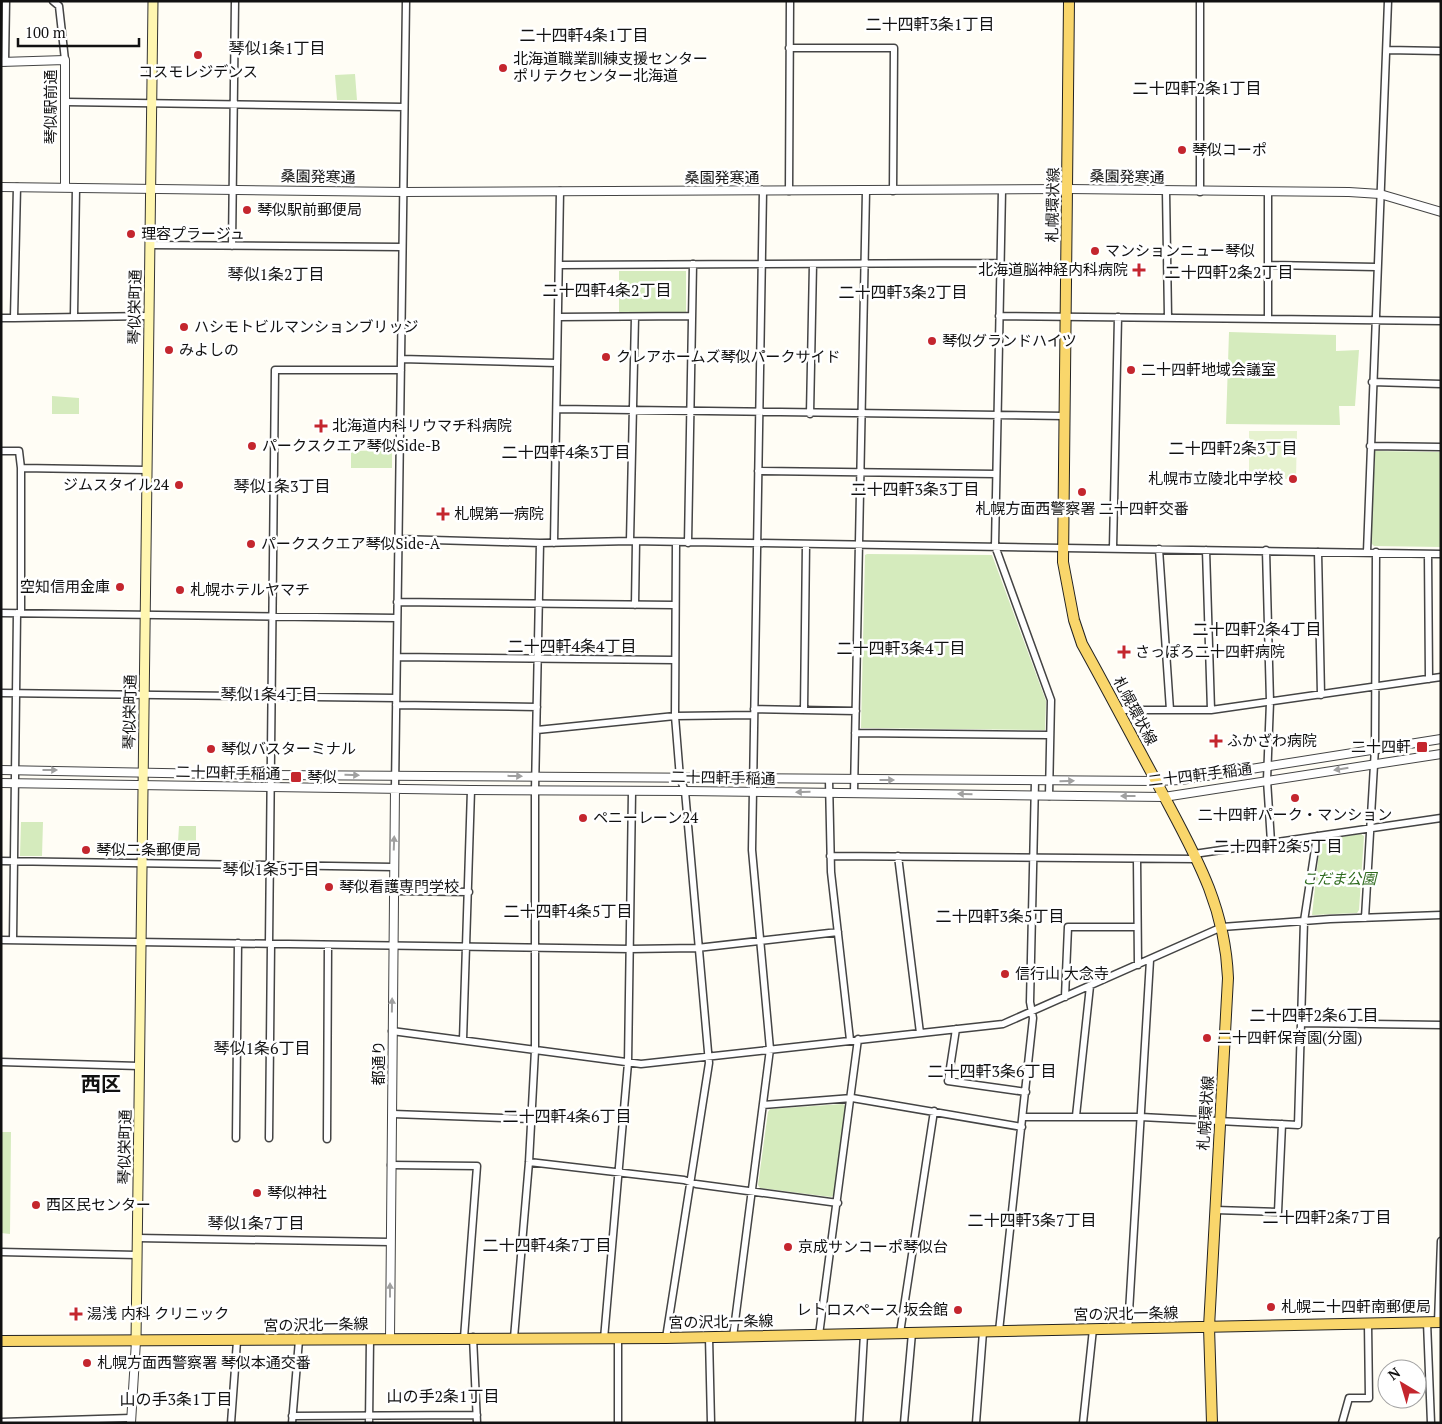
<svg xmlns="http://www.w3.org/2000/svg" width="1442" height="1424" font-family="'PT Serif','Noto Sans JP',serif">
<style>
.green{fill:#d5ebbd}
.pitch{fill:#e6f2cf}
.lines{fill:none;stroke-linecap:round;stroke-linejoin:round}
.minor-casing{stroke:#444;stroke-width:9}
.tertiary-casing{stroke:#444;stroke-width:10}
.secondary-casing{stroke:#333;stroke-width:11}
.primary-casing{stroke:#222;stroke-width:12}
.minor{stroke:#fff;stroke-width:6}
.tertiary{stroke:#fff;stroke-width:8}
.secondary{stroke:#fff6b0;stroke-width:9}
.primary{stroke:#f9d66b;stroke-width:10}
.oneway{fill:#a0a0a0}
.poi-dot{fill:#c4262e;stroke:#fff;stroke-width:2}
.labels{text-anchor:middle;stroke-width:5;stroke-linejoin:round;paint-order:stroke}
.poi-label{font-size:15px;fill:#111;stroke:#fff;text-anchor:start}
.street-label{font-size:15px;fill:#111;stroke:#fff}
.park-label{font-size:15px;font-style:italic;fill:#2f6b1f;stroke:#fff}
.neighbourhood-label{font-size:16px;fill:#111;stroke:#fff}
.district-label{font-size:20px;font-weight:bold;fill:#111;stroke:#fff}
</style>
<rect width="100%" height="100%" fill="#fffdf5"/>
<path class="green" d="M355,74L357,100H337L335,75Z
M619,271H686V312H619Z
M1229,332L1336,335V351L1359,350L1355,406H1339L1340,425L1226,424Z
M52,396L79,398V414H52Z
M392,450V468H351V451Z
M1375,451L1441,452V547L1374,546L1371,543Z
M867,554L992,555L1046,701L1045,730L861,728L865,555Z
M21,822H43L42,856H20Z
M179,826H196V858L177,857Z
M1361,834L1364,836L1359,910L1357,913L1312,915L1320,842L1323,840Z
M843,1104L846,1107L834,1195L831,1197L760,1188L758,1185L768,1112L770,1109Z
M1,1132H11L10,1234L1,1233Z"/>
<path class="pitch" d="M1249,431H1297L1296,479H1249Z"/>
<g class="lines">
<defs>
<path id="minor" d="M53,1L59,6L65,60
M789,48H894L893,191
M1387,50L1441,51
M5,62L6,1
M66,102L404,107
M17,187L14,318L149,316
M1002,190L995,546L1051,700L1049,796
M789,191L790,1
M1166,191L1168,317
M1200,192V1
M1268,192V319
M150,245L402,247
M232,246L235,1
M559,265L1000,263
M1268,265L1376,267
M74,316L76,188
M999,316L1441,321
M558,317L692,316
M1,318H14
M401,359L557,363
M1372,382L1441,384
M557,409L1065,416
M810,414L813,264
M1370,446L1441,447
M1,451H19L21,468
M758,471L996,474
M399,539L540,543L630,541L1441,554
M630,541L635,317
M554,543L560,191
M688,543L693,264
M1113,548L1118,317
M1159,549L1170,710
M1206,550L1211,710
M1266,550L1270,702L1267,780L1271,842
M1318,552L1321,695
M1367,552L1388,1
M1428,554L1429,679
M397,602L674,605
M635,605L636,542
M1,613L397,618
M21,613V468L147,470
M397,657L674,660
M1,693L396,698
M396,705L537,707
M754,709L856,711
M804,710L806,544
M1118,710H1211L1441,677
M537,730L675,716L754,715
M855,733L1049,735
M829,780L831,872L850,1040
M395,788L406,1
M854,793L866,191
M1194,854L1441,818
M830,856L1197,859
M898,856L920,1033
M1137,859L1138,965
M1,861L393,867
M394,891L469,892
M1365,918L1375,748L1376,552
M1,940L630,949L697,948L838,932
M13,940L17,613
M269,944L275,370H401
M1065,997L1068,927H1137
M1301,1023L1441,1025
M956,1029L948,1081L1026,1092
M392,1031L641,1064L1003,1024L1222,927L1330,919L1441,915
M463,1040L471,790
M1,1062L139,1066
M763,1105L852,1098L1022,1127
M393,1114L532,1119
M1076,1116L1090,986
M1023,1117H1141L1298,1125L1304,921L1317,836
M236,1138L238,943
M269,1138L271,944
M327,1139L328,945
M529,1162L684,1180L696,1184L838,1203
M391,1165L477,1166L464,1338
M1215,1210L1278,1212L1282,1124
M137,1238L390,1242
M1,1252L137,1255
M1427,1322L1431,1423
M1438,1322L1441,1241
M1128,1329L1150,960
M999,1331L1033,1018L1030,1002L1035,781
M900,1333L934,1111
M819,1335L858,1039
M473,1337L477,1423
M709,1337L711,1423
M733,1337L770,1049L752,850L763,191
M514,1338L529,1162L535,1050V791L540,543
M666,1338L709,1063L685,791L680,778L675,716L676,543
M604,1339L628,1063L632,792
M618,1339V1423
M292,1416L477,1415
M1,1422L131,1418
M231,1423L237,1341
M292,1423L299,1340
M369,1423L370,1339
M859,1423L864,1334
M904,1423L912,1333
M976,1423L983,1332
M1083,1423L1093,1329
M1342,1423L1349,1398H1369L1368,1324"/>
<path id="tertiary" d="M1,62L65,60V187
M1,187L403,192L1068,189L1349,192L1380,194L1441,212
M1,770L271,775L1156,781L1181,780L1441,739
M1,783L471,790L685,791L1164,797L1441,754
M390,1339L395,788
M131,1423L136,1341"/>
<path id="secondary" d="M136,1341L153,1"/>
<path id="primary" d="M1069,1L1063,562L1074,620L1082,644C1107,689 1131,735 1156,781C1191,848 1225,901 1228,978L1209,1327L1212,1423
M1,1341L666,1338L1441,1322"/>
</defs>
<use href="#minor" class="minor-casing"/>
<use href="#tertiary" class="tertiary-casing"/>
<use href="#secondary" class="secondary-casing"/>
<use href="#primary" class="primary-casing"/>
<use href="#minor" class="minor"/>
<use href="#tertiary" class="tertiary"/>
<use href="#secondary" class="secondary"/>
<use href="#primary" class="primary"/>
</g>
<defs><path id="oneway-solid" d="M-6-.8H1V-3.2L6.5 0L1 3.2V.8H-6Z" transform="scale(1.25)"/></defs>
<g class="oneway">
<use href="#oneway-solid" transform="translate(1341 769) rotate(171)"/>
<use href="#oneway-solid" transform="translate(50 770)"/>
<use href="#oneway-solid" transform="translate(352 775) rotate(1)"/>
<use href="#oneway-solid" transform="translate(515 776) rotate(1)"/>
<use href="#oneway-solid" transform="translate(887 780)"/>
<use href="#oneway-solid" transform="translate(1067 781) rotate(-1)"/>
<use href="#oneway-solid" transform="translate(803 792) rotate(179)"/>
<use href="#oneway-solid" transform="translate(965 794) rotate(-179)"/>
<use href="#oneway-solid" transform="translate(1128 796) rotate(-180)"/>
<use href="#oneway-solid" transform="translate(394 843) rotate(-88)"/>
<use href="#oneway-solid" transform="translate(392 1005) rotate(-89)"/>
<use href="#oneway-solid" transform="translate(390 1290) rotate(-90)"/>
</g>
<g class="poi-dot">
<circle cx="198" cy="55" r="5"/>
<circle cx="503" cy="68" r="5"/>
<circle cx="1182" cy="150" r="5"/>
<circle cx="247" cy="210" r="5"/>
<circle cx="131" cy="234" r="5"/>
<circle cx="1095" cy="251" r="5"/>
<path d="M1136.5 262.5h5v5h5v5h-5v5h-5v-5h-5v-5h5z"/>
<circle cx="184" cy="327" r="5"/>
<circle cx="932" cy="341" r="5"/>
<circle cx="169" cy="350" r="5"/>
<circle cx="606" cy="357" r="5"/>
<circle cx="1131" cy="370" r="5"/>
<path d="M318.5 418.5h5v5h5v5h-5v5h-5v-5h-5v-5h5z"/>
<circle cx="252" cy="446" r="5"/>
<circle cx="1293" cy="479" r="5"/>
<circle cx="179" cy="485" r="5"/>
<circle cx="1082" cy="492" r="5"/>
<path d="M440.5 506.5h5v5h5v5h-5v5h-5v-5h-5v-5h5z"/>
<circle cx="251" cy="544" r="5"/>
<circle cx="120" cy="587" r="5"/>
<circle cx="180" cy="590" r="5"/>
<path d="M1121.5 644.5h5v5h5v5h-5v5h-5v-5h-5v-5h5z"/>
<path d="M1213.5 733.5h5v5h5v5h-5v5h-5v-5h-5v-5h5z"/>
<rect x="1416" y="741" width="12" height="12" rx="2.5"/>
<circle cx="211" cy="749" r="5"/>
<rect x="290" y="771" width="12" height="12" rx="2.5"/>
<circle cx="1295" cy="798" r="5"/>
<circle cx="583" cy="818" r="5"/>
<circle cx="86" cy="850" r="5"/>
<circle cx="329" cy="887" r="5"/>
<circle cx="1005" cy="974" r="5"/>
<circle cx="1207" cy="1038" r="5"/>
<circle cx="257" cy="1193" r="5"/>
<circle cx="36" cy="1205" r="5"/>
<circle cx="788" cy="1247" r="5"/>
<circle cx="1271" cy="1307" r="5"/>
<circle cx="958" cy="1310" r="5"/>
<path d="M73.5 1306.5h5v5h5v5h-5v5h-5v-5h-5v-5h5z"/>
<circle cx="87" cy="1363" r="5"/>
</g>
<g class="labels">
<g class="poi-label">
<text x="513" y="64">北海道職業訓練支援センター<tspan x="513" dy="17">ポリテクセンター北海道</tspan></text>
<text x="198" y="77" text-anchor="middle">コスモレジデンス</text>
<text x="1192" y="155">琴似コーポ</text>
<text x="257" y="215">琴似駅前郵便局</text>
<text x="141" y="239">理容プラージュ</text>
<text x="1105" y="256">マンションニュー琴似</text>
<text x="1128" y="275" text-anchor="end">北海道脳神経内科病院</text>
<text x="194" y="332">ハシモトビルマンションブリッジ</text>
<text x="942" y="346">琴似グランドハイツ</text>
<text x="179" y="355">みよしの</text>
<text x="616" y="362">クレアホームズ琴似パークサイド</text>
<text x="1141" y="375">二十四軒地域会議室</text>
<text x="332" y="431">北海道内科リウマチ科病院</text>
<text x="262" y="451">パークスクエア琴似Side-B</text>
<text x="1283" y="484" text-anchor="end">札幌市立陵北中学校</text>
<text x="169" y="490" text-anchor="end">ジムスタイル24</text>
<text x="1082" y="514" text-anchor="middle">札幌方面西警察署 二十四軒交番</text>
<text x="454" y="519">札幌第一病院</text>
<text x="261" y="549">パークスクエア琴似Side-A</text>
<text x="110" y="592" text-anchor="end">空知信用金庫</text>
<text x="190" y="595">札幌ホテルヤマチ</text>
<text x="1135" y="657">さっぽろ二十四軒病院</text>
<text x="1227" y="746">ふかざわ病院</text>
<text x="1411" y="752" text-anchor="end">二十四軒</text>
<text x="221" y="754">琴似バスターミナル</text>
<text x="307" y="782">琴似</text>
<text x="1295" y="820" text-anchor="middle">二十四軒パーク・マンション</text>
<text x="593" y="823">ペニーレーン24</text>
<text x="96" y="855">琴似二条郵便局</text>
<text x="339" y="892">琴似看護専門学校</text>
<text x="1015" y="979">信行山 大念寺</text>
<text x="1217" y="1043">二十四軒保育園(分園)</text>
<text x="267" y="1198">琴似神社</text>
<text x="46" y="1210">西区民センター</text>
<text x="798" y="1252">京成サンコーポ琴似台</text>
<text x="1281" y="1312">札幌二十四軒南郵便局</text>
<text x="948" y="1315" text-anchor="end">レトロスペース 坂会館</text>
<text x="87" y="1319">湯浅 内科 クリニック</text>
<text x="97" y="1368">札幌方面西警察署 琴似本通交番</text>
</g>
<g class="street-label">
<text transform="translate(51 107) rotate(-90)" y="5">琴似駅前通</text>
<text transform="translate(318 177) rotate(1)" y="5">桑園発寒通</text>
<text transform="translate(1127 177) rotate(1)" y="5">桑園発寒通</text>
<text x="722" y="183">桑園発寒通</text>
<text transform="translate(1053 205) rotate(-89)" y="5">札幌環状線</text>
<text transform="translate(135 307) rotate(-89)" y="5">琴似栄町通</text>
<text transform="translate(1135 711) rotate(62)" y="5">札幌環状線</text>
<text transform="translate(130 712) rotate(-89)" y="5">琴似栄町通</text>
<text transform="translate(228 773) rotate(1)" y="5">二十四軒手稲通</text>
<text transform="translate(1200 775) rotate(-7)" y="5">二十四軒手稲通</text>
<text transform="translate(723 778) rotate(1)" y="5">二十四軒手稲通</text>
<text transform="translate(379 1063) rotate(-90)" y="5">都通り</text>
<text transform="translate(1206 1113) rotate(-86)" y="5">札幌環状線</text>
<text transform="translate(125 1147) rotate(-89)" y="5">琴似栄町通</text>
<text transform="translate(1126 1314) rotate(-1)" y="5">宮の沢北一条線</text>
<text transform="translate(721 1322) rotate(-1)" y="5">宮の沢北一条線</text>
<text transform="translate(316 1325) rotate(-1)" y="5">宮の沢北一条線</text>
</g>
<g class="park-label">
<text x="1339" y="884">こだま公園</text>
</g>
<g class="neighbourhood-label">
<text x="930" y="30">二十四軒3条1丁目</text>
<text x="584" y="41">二十四軒4条1丁目</text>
<text x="277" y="54">琴似1条1丁目</text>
<text x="1197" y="94">二十四軒2条1丁目</text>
<text x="1229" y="278">二十四軒2条2丁目</text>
<text x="276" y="280">琴似1条2丁目</text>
<text x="607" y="296">二十四軒4条2丁目</text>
<text x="903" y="298">二十四軒3条2丁目</text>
<text x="1233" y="454">二十四軒2条3丁目</text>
<text x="566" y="458">二十四軒4条3丁目</text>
<text x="282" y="492">琴似1条3丁目</text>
<text x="915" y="495">二十四軒3条3丁目</text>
<text x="1257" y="635">二十四軒2条4丁目</text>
<text x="572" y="652">二十四軒4条4丁目</text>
<text x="901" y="654">二十四軒3条4丁目</text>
<text x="269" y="700">琴似1条4丁目</text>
<text x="1278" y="852">二十四軒2条5丁目</text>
<text x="271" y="875">琴似1条5丁目</text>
<text x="568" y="917">二十四軒4条5丁目</text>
<text x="1000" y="922">二十四軒3条5丁目</text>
<text x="1314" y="1021">二十四軒2条6丁目</text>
<text x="262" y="1054">琴似1条6丁目</text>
<text x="992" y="1077">二十四軒3条6丁目</text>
<text x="567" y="1122">二十四軒4条6丁目</text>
<text x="1327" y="1223">二十四軒2条7丁目</text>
<text x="1032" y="1226">二十四軒3条7丁目</text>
<text x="256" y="1229">琴似1条7丁目</text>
<text x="547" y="1251">二十四軒4条7丁目</text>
<text x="443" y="1402">山の手2条1丁目</text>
<text x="176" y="1405">山の手3条1丁目</text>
</g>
<g class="district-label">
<text x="101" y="1091">西区</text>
</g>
</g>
<rect width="1442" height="1424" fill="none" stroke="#111111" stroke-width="5"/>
<g transform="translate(1402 1384) rotate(322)"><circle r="24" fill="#ffffff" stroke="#a0a0a0"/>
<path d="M0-4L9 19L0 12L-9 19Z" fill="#c4262e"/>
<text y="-8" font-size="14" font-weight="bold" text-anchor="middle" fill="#111111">N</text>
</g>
<path d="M18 38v8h121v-8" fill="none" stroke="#111111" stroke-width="2.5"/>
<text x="25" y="38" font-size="15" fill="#111111" stroke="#ffffff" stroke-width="4" paint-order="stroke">100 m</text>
</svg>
